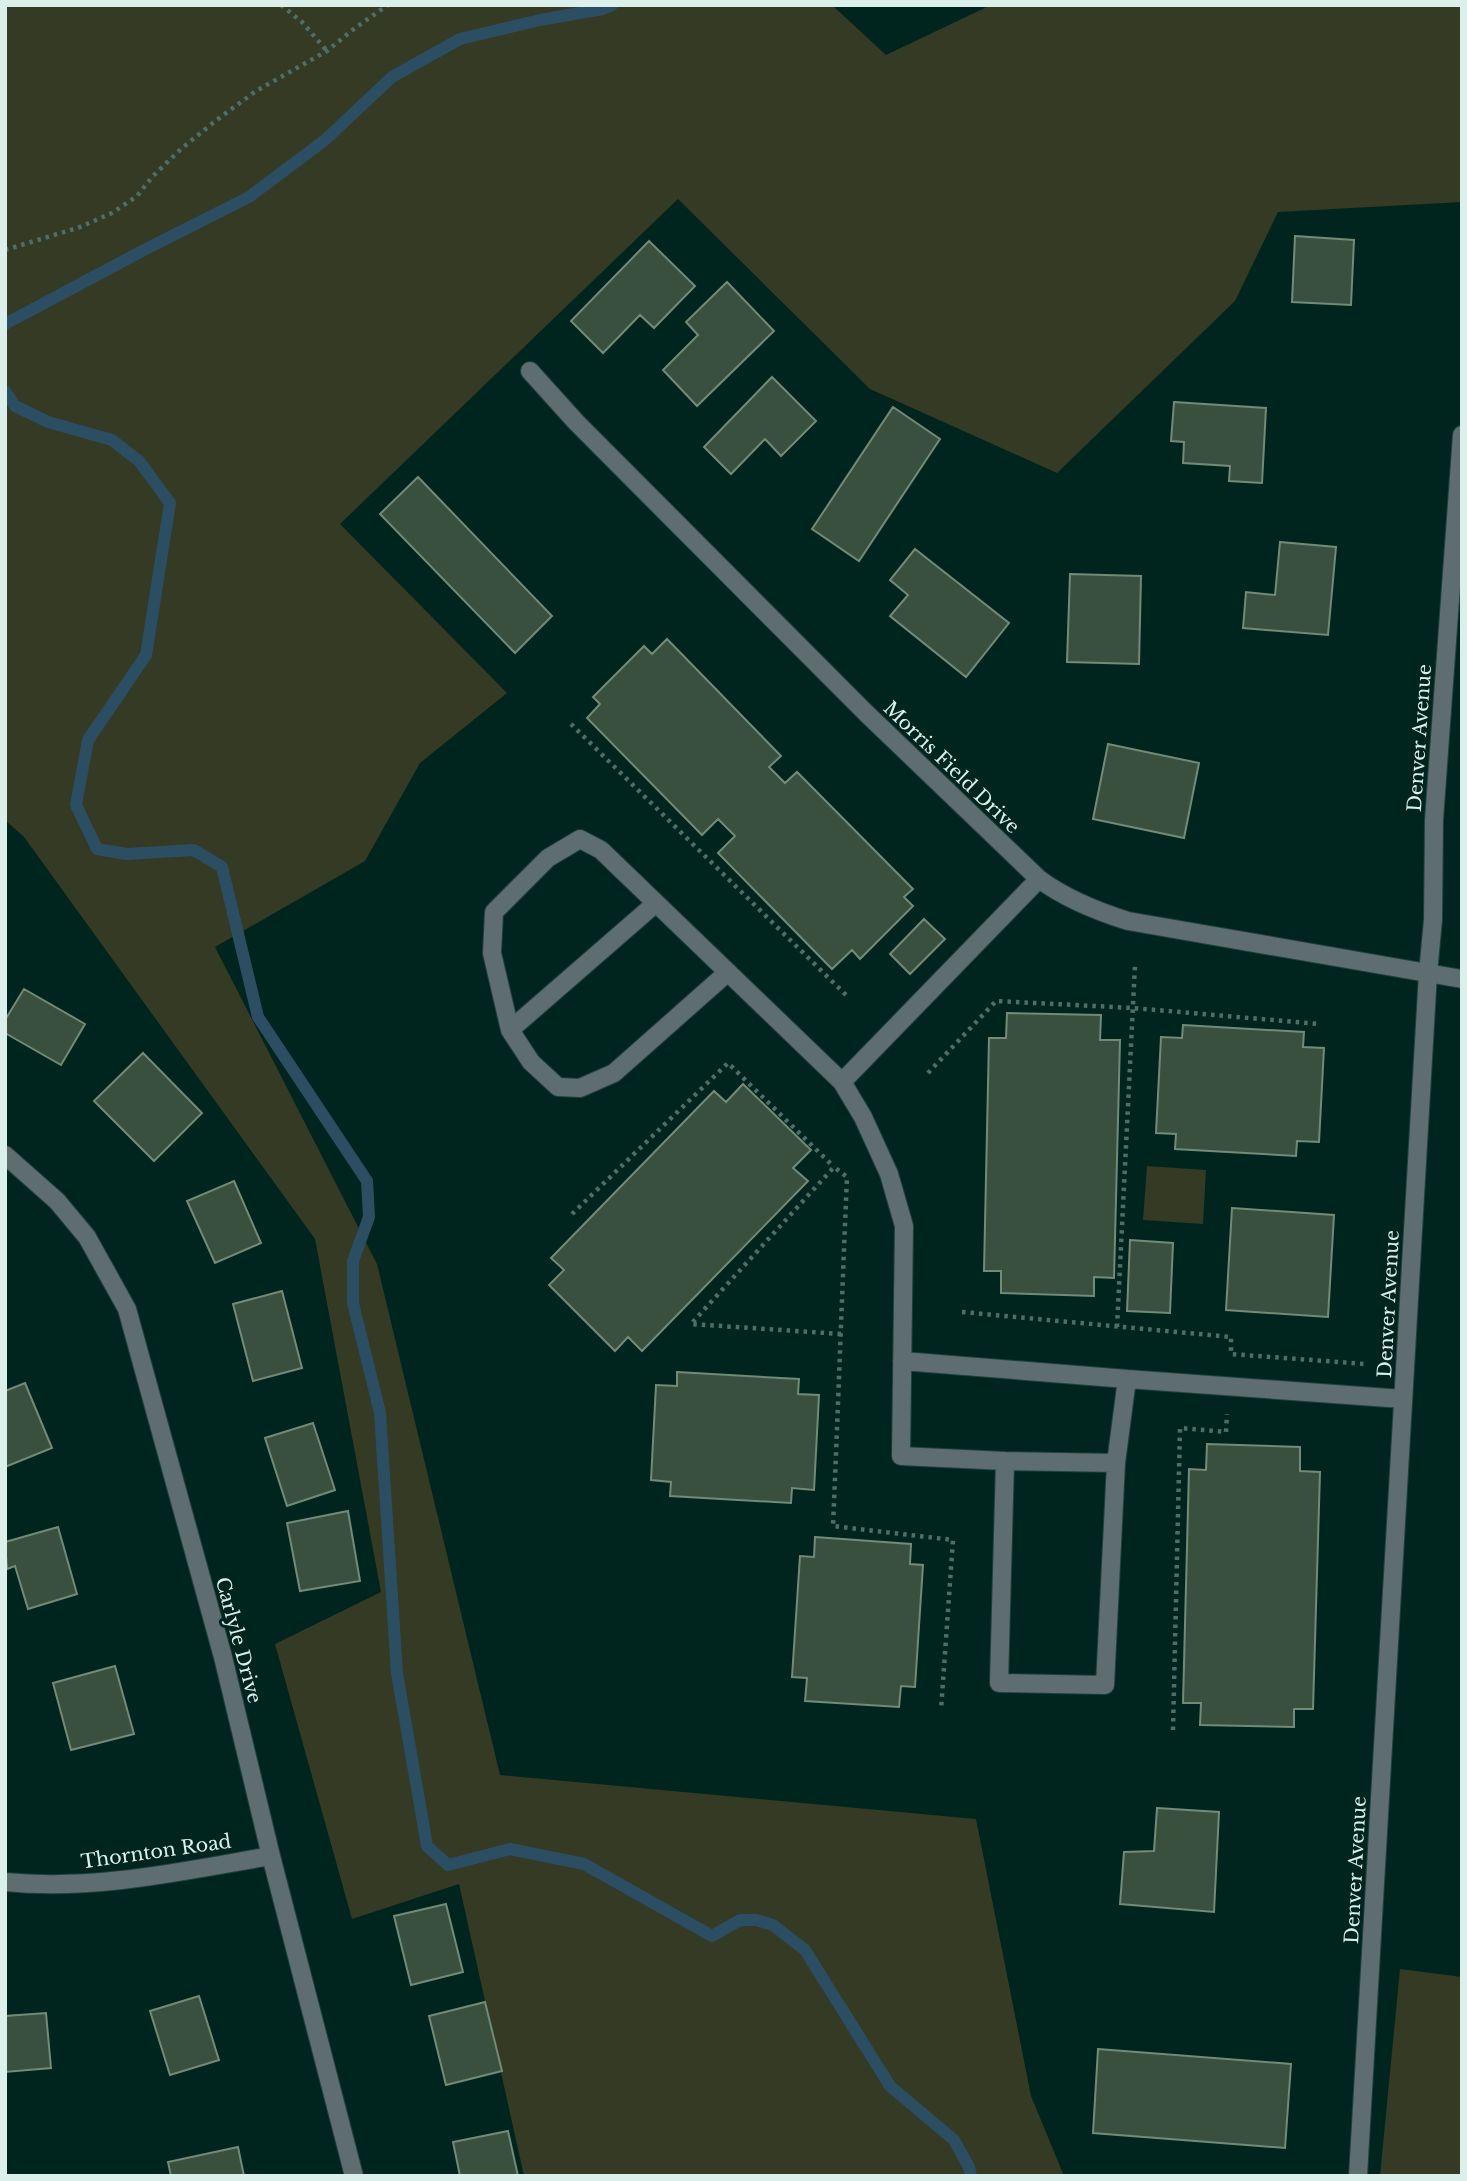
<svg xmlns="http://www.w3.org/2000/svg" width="1467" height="2181" font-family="'Libre Baskerville',serif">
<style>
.green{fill:#343a23}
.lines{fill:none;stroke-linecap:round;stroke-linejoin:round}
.stream{stroke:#2c4e63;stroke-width:12}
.building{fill:#39503e;stroke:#718b76;stroke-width:2}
.minor-casing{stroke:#1f413c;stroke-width:20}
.path{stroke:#4f6e68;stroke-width:4.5;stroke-dasharray:3.5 5;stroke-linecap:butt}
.minor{stroke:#5e6d70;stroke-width:18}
.labels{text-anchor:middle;stroke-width:6;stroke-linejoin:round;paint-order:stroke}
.street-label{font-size:19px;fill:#dcf0eb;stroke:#00251f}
</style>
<rect width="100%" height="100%" fill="#00251f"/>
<path class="green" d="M5,5H832L886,55L991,5H1462V202L1278,212L1235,301L1057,473L870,389L678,199L340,524L507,693L420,763L365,861L215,947L377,1264L500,1775L976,1819L1031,2096L1064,2176H524L459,1884L352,1919L275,1644L381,1592L315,1239L24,837L5,820Z
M1147,1166L1206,1170L1203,1224L1143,1220Z
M1400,1969L1462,1977V2176H1380Z"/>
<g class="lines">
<path class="stream" d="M5,324L144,250L249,197L325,140L392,77L460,39L540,20L603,9L612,5
M5,391L15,406L48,422L112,440L139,461L170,503L146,655L88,740L76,805L97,849L126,854L194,850L222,867L258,1017L367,1181L369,1217L353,1261V1303L380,1413L397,1673L427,1846L448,1865L510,1849L584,1864L712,1936L740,1920H756L773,1925L805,1950L890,2086L954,2140L969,2167L971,2176"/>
</g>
<path class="building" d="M1295,236L1354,240L1351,305L1292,302Z
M649,241L695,286L654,328L640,315L603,353L571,321Z
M727,282L774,331L697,406L663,370L698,335L686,322Z
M772,377L816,421L781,456L765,439L731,474L704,447Z
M1174,402L1266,408L1262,483L1229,481L1230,466L1183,463L1184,442L1171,441Z
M893,407L940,439L859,561L812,529Z
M418,477L552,616L515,653L380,514Z
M1280,542L1336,547L1328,635L1243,628L1246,592L1275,595Z
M915,549L1009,623L966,677L890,616L908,595L890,580Z
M1070,574L1141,576L1139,664L1067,662Z
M667,639L781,756L769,767L785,783L797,772L913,889L904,897L913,906L860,959L852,950L832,969L718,853L735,836L718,819L702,835L587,718L600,704L593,697L644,646L652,654Z
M1108,744L1199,763L1184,838L1093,819Z
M924,919L945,939L910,974L890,954Z
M24,989L85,1024L61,1065L5,1033V1020Z
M1007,1013L1101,1015L1100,1040H1120L1114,1278L1094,1277V1296L1001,1293V1271H984L989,1038H1006Z
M1183,1025L1304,1032L1303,1047L1324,1048L1319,1142L1297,1141L1296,1156L1175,1149L1176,1134L1156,1133L1161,1037L1182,1038Z
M143,1053L202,1113L154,1161L94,1101Z
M743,1084L811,1150L793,1168L808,1181L642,1351L628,1337L615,1351L549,1285L564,1270L551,1258L714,1091L726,1102Z
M234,1181L261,1243L215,1263L187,1201Z
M1232,1208L1334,1215L1328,1317L1226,1310Z
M1130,1240L1173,1243L1170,1313L1127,1311Z
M282,1291L302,1368L253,1381L233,1304Z
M677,1372L799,1379L798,1394L819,1395L814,1490L792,1488L791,1503L670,1496L671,1482L651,1480L656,1385L677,1386Z
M25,1383L52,1448L5,1467V1391Z
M313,1423L335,1490L287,1506L265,1438Z
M1207,1444L1300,1447V1471L1320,1472L1313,1709H1294V1727L1200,1725L1201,1703H1183L1189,1469L1206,1470Z
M348,1511L360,1581L300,1591L287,1523Z
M58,1527L77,1594L28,1609L15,1566L7,1569L5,1542Z
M815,1537L911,1544L910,1564L923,1565L915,1687L901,1686L899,1707L805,1701L807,1678L792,1677L800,1556L814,1557Z
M115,1666L134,1734L71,1750L53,1683Z
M1157,1808L1219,1812L1214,1912L1120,1904L1124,1852L1154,1851Z
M446,1904L463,1972L411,1985L394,1916Z
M199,1996L219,2060L170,2075L150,2011Z
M485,2002L502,2071L446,2085L429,2016Z
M46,2013L51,2068L5,2072V2016Z
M1098,2049L1291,2064L1285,2148L1093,2133Z
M508,2131L518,2176H460L453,2142Z
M238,2147L244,2176H171L168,2162Z"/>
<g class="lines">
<defs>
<path id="minor" d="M530,371L576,422L866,713L1039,879C1066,899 1096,911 1128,921L1462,979
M728,972L614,1073L580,1088L558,1087L531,1062L510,1030L492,953L494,912L548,858L580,839L601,850L842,1082L863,1117L889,1174L904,1226L901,1456L1005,1461L1116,1463L1105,1685L999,1683L1005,1461
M510,1030L656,903
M842,1082L1039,879
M5,1155L57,1201L87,1237L127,1309L223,1657L271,1856L354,2176
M902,1361L1127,1379
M1116,1463L1127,1379L1403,1399
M5,1882C95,1891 183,1871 271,1856
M1358,2176L1428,973L1433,920L1434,820L1462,435"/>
</defs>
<use href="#minor" class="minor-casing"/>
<path class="path" d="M281,5L302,22L327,51
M5,250L80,227L112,213L137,196L153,176L182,148L218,119L256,91L327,51L355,28L388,5
M571,724L846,995
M928,1073L996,1001L1133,1008L1319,1024
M572,1214L728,1063L834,1167
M962,1312L1231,1337V1354L1365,1364
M1117,1327L1135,965
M841,1334L691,1324L834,1167L847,1177C842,1293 838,1410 833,1526L953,1540L941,1710
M1173,1730L1180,1428L1226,1432L1227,1414"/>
<use href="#minor" class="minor"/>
</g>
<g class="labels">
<g class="street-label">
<text transform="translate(1419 738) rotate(-86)" y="7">Denver Avenue</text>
<text transform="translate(952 767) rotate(44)" y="7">Morris Field Drive</text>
<text transform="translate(1388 1304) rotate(-87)" y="7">Denver Avenue</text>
<text transform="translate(239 1640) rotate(75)" y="7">Carlyle Drive</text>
<text transform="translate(156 1851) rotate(-8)" y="7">Thornton Road</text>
<text transform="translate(1355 1870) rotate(-87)" y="7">Denver Avenue</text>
</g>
</g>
<rect width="1467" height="2181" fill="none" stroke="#dcf0eb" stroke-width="14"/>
</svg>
